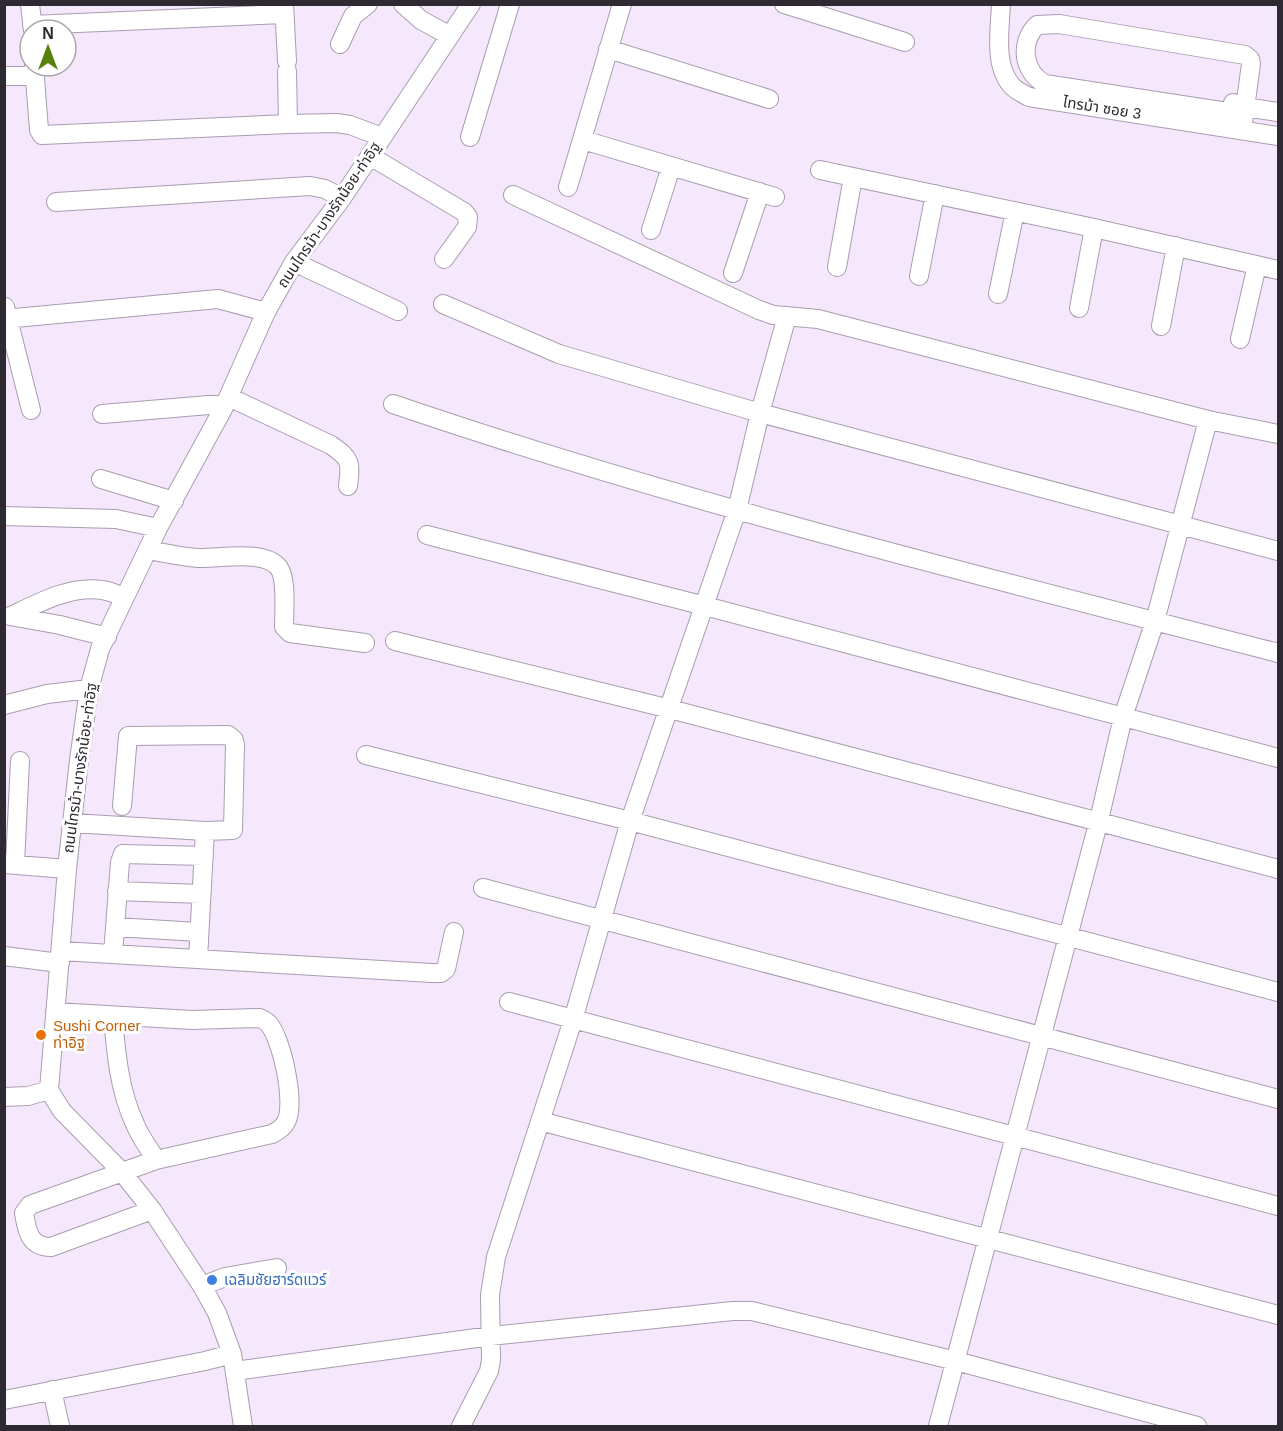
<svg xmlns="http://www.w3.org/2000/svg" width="1283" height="1431" font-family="Arial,'Noto Sans Thai',sans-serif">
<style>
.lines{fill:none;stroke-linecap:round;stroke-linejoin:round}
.minor-casing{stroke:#aa9db0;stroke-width:20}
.minor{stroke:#fff;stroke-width:18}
.food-dot{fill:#e8710a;stroke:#fff;stroke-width:2}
.shop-dot{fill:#3f7fe0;stroke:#fff;stroke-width:2}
.labels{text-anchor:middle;stroke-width:6;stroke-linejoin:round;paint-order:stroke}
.street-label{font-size:15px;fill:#2f2931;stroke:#fff}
.food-label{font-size:15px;fill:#c56008;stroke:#fff;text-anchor:start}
.shop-label{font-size:15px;fill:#366cbe;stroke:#fff;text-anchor:start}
</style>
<rect width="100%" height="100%" fill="#f5e7fc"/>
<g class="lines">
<defs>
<path id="minor" d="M30,4L33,30
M284,4L287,61
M403,4L421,20L450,36
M784,4L905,42
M1001,4C1000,29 993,67 1013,87C1017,91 1024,94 1029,97L1278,136
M32,25L284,14
M340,44L353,16L368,4
M608,49L769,99
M34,66L39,130L42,135L288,124L336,123L350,125L382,137
M287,71L288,124
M4,76H26
M1233,103L1245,107L1278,112
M1242,130L1251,64L1250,59L1245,55L1059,24L1037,25C1019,43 1023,72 1045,84L1234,113L1245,107
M470,137L510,4
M583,140L775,197
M370,156L464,212L468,217L467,227L444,259
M820,170L1094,228L1278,270
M568,187L622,4
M513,195L759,310L773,315L818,319L1208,420L1278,434
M56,202L310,186L325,189L342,198
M651,230L671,167
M294,262L398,311
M837,267L853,177
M733,273L760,192
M919,276L935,194
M998,294L1015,211
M443,304L559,354L760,413L1278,551
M5,307L31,410
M1079,308L1094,228
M4,319L218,299L266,312
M1161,326L1176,246
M1240,339L1257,265
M229,397L331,445C351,459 351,462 348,486
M393,404C683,503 982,576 1278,653
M102,414L209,405H216L223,409
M101,479L174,501
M4,516L116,519L158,528
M427,535L705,606L1278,758
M148,550C165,553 182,557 198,558C219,559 265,549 279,568C287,579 284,613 284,627L290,633L365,643
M10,616L60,625L107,637
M11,616C38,603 71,585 102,590C110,591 118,595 125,597
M395,641L670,709L1278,869
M4,705L47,694L89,689
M366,755L630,821L1278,992
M122,806L128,736L228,735L234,740L235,745L233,830L205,831
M72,823L205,831L198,959
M4,864L67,869
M15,864L20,761
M483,888L1278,1099
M117,891L201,894
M115,927L199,932
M61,951L432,973H441L446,969L454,932
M113,954L120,862L123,854L204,856
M4,956L60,963
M509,1002L1278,1206
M55,1012L192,1020L260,1018C263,1020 266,1021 268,1023C282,1038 296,1104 286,1122C283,1128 278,1131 272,1134L156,1160L30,1205L24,1213C27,1232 30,1247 51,1247L152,1210
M113,1016C116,1053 119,1090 135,1124C140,1137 149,1148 156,1160
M4,1097L28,1096L49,1090
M540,1121L1278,1315
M202,1286L225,1277L277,1268
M235,1371L491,1336L733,1311H752L956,1361L1197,1426
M52,1390L60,1426
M4,1400L205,1361L232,1354
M243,1426L232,1354L217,1313L202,1286L152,1210L122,1172L62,1111L49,1090L67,869L79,760L89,689L100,649L158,528L223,409L266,312L294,262L342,198L471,4
M461,1426L489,1371L491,1360L490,1295L496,1257L573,1020L630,821L737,510L760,413L787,316
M938,1426L1099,820L1123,717L1155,621L1208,420"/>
</defs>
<use href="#minor" class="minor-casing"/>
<use href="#minor" class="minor"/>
</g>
<circle class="food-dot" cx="41" cy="1035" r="6"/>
<circle class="shop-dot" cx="212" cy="1280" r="6"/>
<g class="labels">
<g class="street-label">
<text transform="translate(1102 108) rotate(9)" y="5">ไทรม้า ซอย 3</text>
<text transform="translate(329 215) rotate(-56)" y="5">ถนนไทรม้า-บางรักน้อย-ท่าอิฐ</text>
<text transform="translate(80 768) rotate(-82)" y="5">ถนนไทรม้า-บางรักน้อย-ท่าอิฐ</text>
</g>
<g class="food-label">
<text x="53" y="1031">Sushi Corner<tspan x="53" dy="17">ท่าอิฐ</tspan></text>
</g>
<g class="shop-label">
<text x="224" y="1285">เฉลิมชัยฮาร์ดแวร์</text>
</g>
</g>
<rect width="1283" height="1431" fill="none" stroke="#2f2931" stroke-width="12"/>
<g transform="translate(48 48)"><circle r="28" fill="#ffffff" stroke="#aca9ad" stroke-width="1.5"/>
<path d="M0-4.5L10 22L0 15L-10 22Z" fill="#56820c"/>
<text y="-9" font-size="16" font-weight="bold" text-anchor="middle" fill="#2f2931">N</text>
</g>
</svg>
